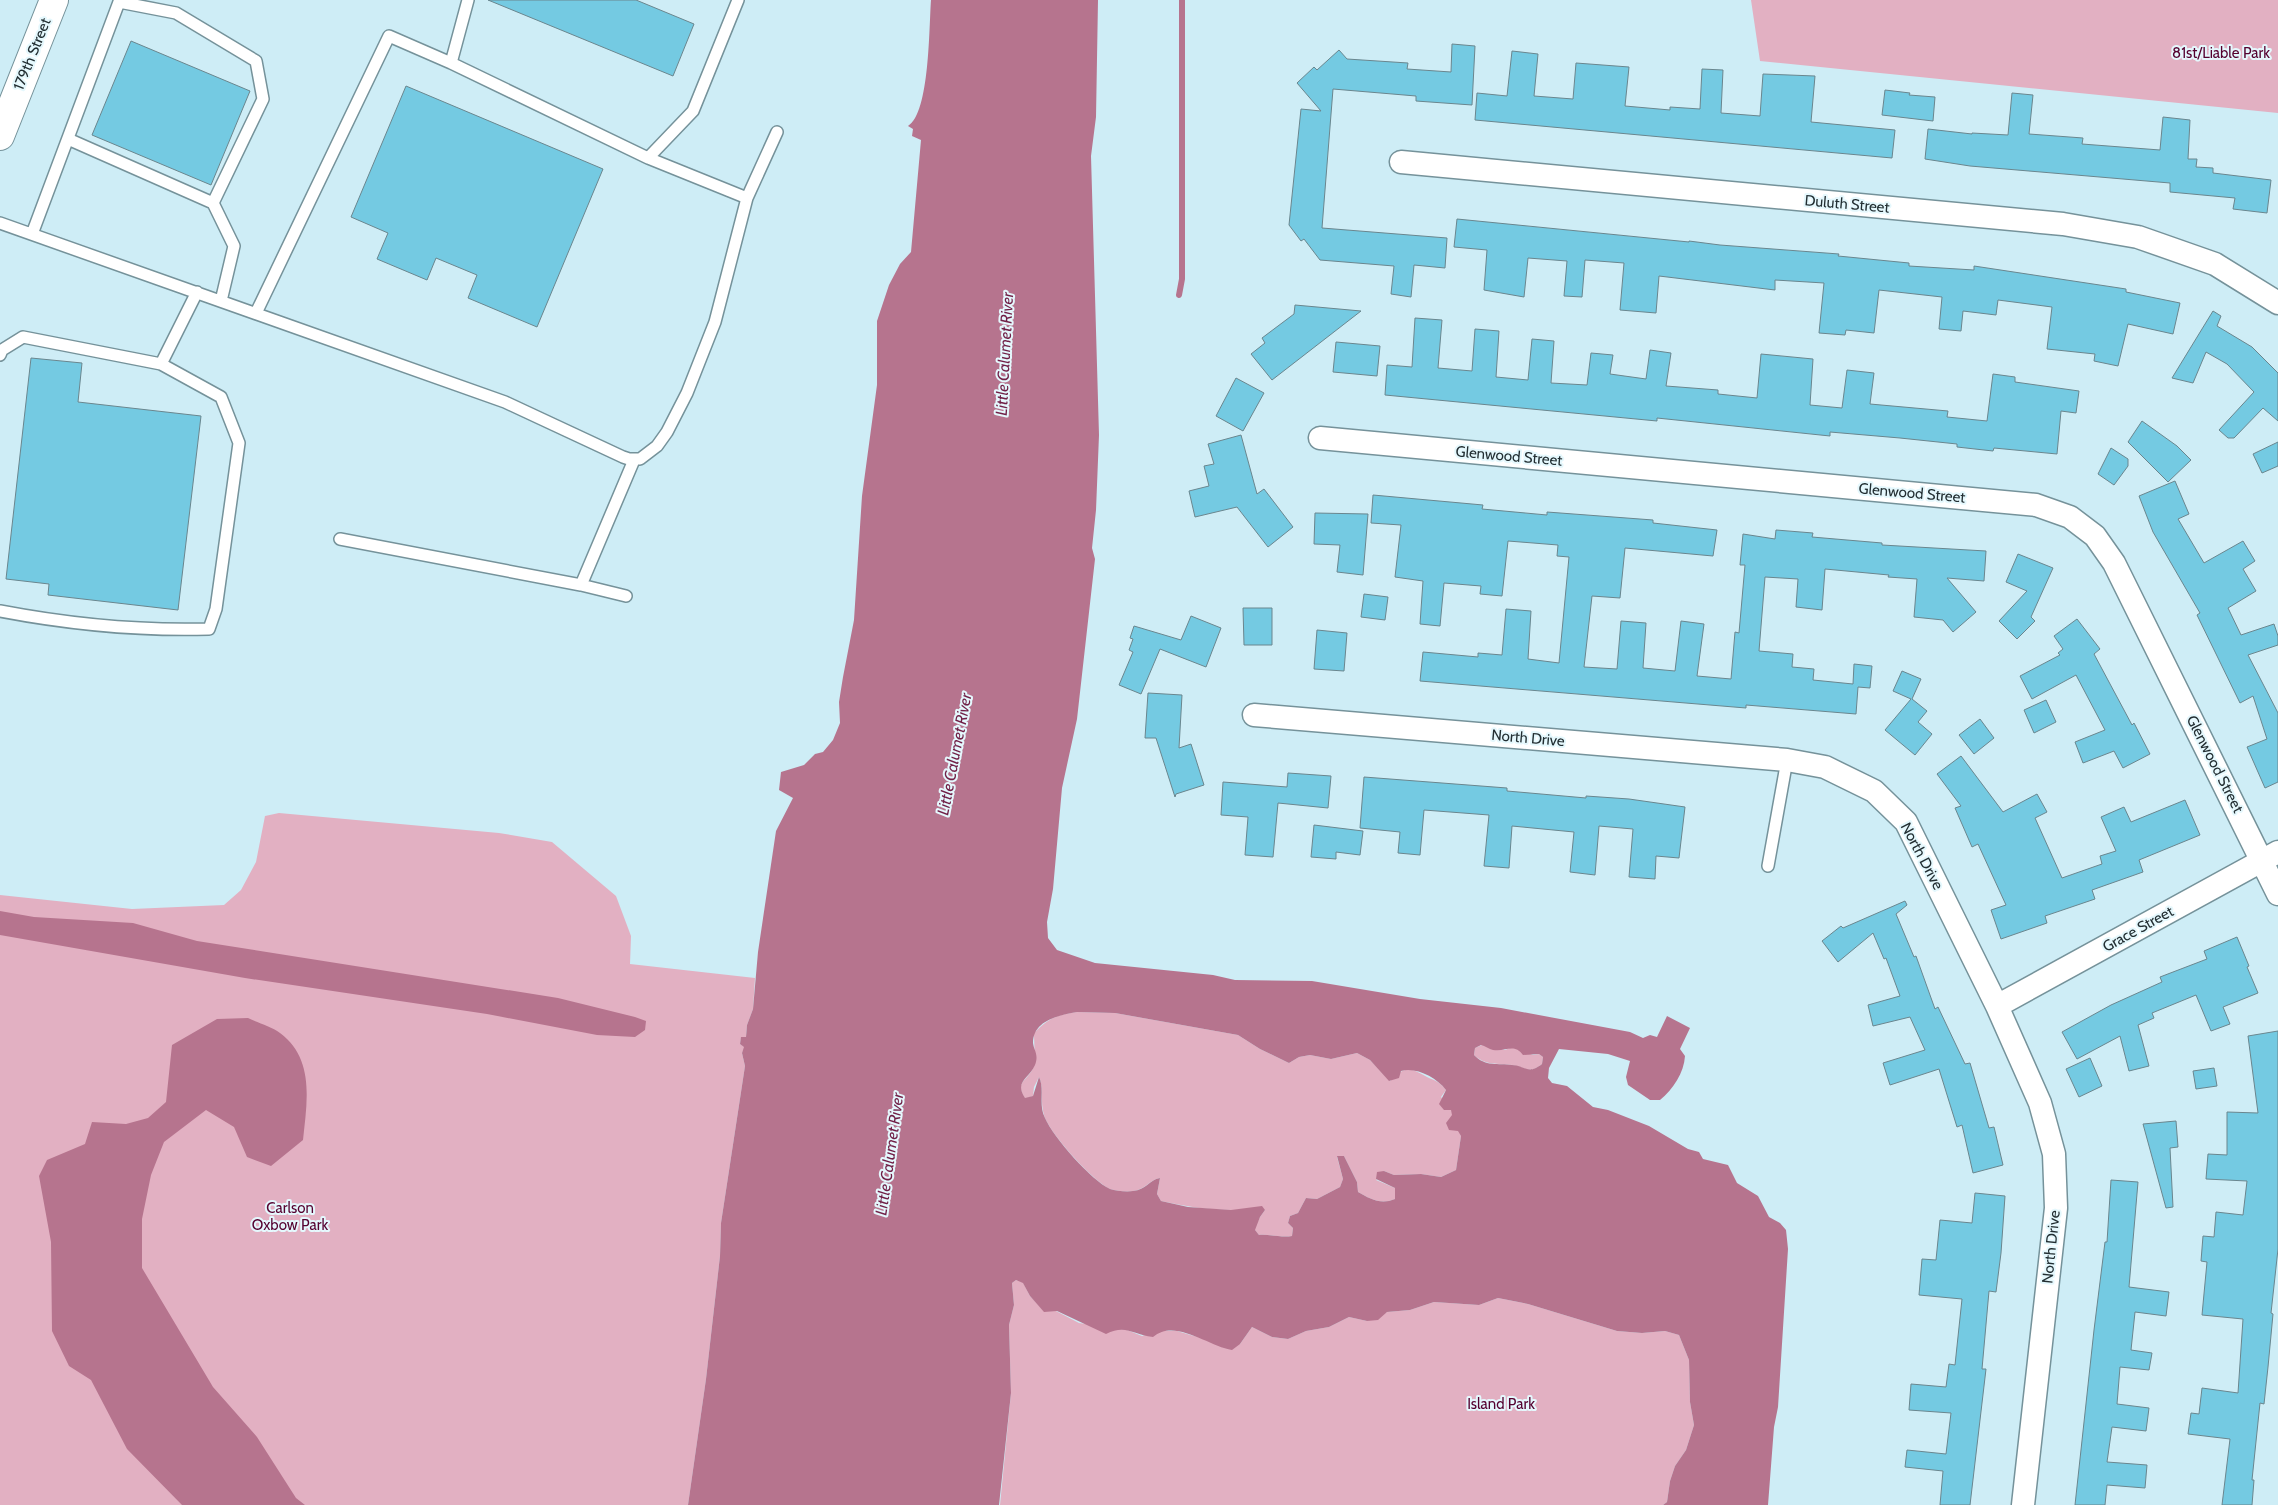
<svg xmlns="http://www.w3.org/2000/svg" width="2278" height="1505" font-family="Cabin,sans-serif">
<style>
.green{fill:#e2b0c2}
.water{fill:#b6748e;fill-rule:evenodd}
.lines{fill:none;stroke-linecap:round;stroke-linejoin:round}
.stream{stroke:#b6748e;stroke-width:6}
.building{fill:#74cae2;stroke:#6a868e}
.lane-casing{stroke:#75929a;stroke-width:14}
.street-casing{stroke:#75929a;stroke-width:25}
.secondary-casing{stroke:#75929a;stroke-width:30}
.lane{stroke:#fff;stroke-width:11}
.street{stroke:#fff;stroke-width:22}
.secondary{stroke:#fff;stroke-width:28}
.labels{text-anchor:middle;stroke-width:4;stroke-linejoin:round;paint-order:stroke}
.park-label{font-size:15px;fill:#55012f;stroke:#e5f8fd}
.street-label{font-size:15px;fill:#222e32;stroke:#e5f8fd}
.water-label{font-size:16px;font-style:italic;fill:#701f46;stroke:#e5f8fd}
</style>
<rect width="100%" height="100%" fill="#ceedf6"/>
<path class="green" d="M1751,0H2278V113L1760,61Z
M279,813L499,833L552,842L616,896L631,936L630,964L755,978L753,1009L747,1025L746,1037L741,1038L740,1044L745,1047L742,1053L745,1066L721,1223L720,1256L706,1379L688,1505H0V895L132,909L224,905L241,890L256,862L265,816Z
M1077,1012L1115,1013L1238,1035L1260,1049L1289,1063L1299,1057L1310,1055L1331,1059L1357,1053L1370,1060L1390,1081C1405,1066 1409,1067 1427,1077C1436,1081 1440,1082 1446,1090L1441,1097L1451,1109L1461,1136L1456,1170L1441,1177L1421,1174L1394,1175L1384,1171L1376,1180L1395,1188V1199C1381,1205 1370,1199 1358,1192L1357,1182L1344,1156L1337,1157L1343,1179L1340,1187L1317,1199L1306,1198L1298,1213L1290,1216L1288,1223L1293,1228L1292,1236C1281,1238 1270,1234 1259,1235L1254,1229L1260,1217L1265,1210C1251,1207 1244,1210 1231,1210C1207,1210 1184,1206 1161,1201L1157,1194L1160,1178C1149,1180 1145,1190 1133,1191C1127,1192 1116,1191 1110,1189C1093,1181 1049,1133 1044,1115C1040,1102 1044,1087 1039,1077L1034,1087L1033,1096L1025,1099C1014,1081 1027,1082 1033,1068C1036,1062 1034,1042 1034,1033C1049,1018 1056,1015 1077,1012Z
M1482,1045L1505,1050L1512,1047L1533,1055L1539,1054L1543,1057L1542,1064C1528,1075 1526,1067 1512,1065C1497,1063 1486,1066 1474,1055L1475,1048Z
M1016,1280L1023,1282L1030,1296L1044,1311H1056L1079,1323L1127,1330L1142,1336L1159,1331H1177L1194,1336L1240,1344L1252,1327L1272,1337L1288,1339L1306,1331L1329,1327L1349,1317L1367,1321L1387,1312L1410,1310L1434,1302L1479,1305L1498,1298L1528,1304L1617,1331L1642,1333L1665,1331L1679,1335L1689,1360L1690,1402L1694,1425L1686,1450L1675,1466L1670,1481L1667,1502L1663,1505H1000L1011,1393L1009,1325L1014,1305L1012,1283Z"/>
<path class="water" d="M931,0H1098L1096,117L1091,156L1099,435L1096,510L1092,548L1095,559L1077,719L1062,788L1053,889L1047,922L1048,938L1057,950L1095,963L1213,975L1235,980L1312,981L1420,999L1501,1008L1630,1032L1643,1038L1650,1035L1657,1037L1667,1016L1690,1028L1680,1049L1685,1056C1684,1073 1673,1089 1660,1100H1650L1628,1085L1626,1077L1630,1061L1608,1054L1559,1049L1549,1068L1548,1078L1552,1083L1567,1086L1593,1107L1608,1110L1649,1126L1688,1149L1699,1152L1703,1159L1728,1165L1737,1183L1758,1196L1769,1217L1780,1223L1786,1230L1788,1249L1778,1407L1774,1427L1768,1505H1663L1667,1502L1670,1481L1675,1466L1686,1450L1694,1425L1690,1402L1689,1360L1679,1335L1665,1331L1642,1333L1617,1331L1528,1304L1498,1298L1479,1305L1434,1302L1410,1310L1387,1312L1378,1320L1367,1321L1349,1317L1329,1327L1306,1331L1288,1339L1272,1337L1252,1327L1240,1344L1232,1350C1208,1346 1175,1318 1153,1337C1133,1335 1126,1324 1106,1334L1057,1311L1044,1312L1030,1296L1023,1283L1016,1280L1012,1283L1014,1305L1009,1325L1011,1393L999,1505H688L706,1379L720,1256L721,1223L745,1066L742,1053L744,1047L740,1044L741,1037H746L747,1025L753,1009L758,952L776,831L793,798L779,790L781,772L804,765L815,754L823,752L833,740L840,723L839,702L843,677L854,620L862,496L877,385V321L889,285L900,264L911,252L921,140L912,136L913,129L908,126C930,113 929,26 931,0ZM1077,1012L1115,1013L1238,1035L1260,1049L1289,1063L1299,1057L1310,1055L1331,1059L1357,1053L1370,1060L1389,1081L1399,1078L1401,1071C1416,1067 1436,1077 1446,1090L1439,1104L1444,1110H1451L1452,1115L1446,1123L1449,1130L1458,1131L1461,1136L1456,1170L1441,1177L1421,1174L1394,1175L1384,1171L1377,1172L1376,1179L1395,1188V1199C1381,1205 1370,1199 1358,1192L1357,1182L1344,1156H1337L1343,1179L1340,1187L1317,1199L1306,1198L1298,1213L1290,1216L1288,1223L1293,1228L1292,1236C1282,1238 1270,1234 1259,1235L1255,1230L1260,1217L1265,1210L1262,1206L1231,1210L1188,1207L1161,1201L1157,1194L1160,1178C1149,1180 1146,1190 1133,1191C1127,1192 1116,1191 1110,1189C1092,1181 1053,1137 1045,1118C1038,1105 1045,1089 1039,1077L1033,1096L1025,1098C1014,1081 1029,1079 1035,1065C1039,1054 1034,1051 1033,1043C1033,1020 1060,1015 1077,1012ZM1481,1045C1485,1046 1489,1049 1493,1050C1506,1052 1514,1043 1523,1055L1539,1054L1543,1057L1542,1064C1528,1075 1526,1066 1512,1065C1498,1063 1485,1067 1474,1055L1475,1048Z
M0,911L34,917L133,923L197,941L558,998L635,1017L646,1021L645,1030L635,1037L597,1035L487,1014L245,978L0,935Z
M248,1018C258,1023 271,1026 280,1033C315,1059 307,1102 303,1140L271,1166L247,1157L234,1127L206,1110L164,1142L151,1175L142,1219V1268L213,1387L257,1437L296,1498L305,1505H182L127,1449L91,1380L69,1366L52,1331L51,1242L39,1176L47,1160L85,1144L92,1122L126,1124L148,1118L166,1102L172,1045L217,1019Z"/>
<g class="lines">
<path class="stream" d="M1179,295L1182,279V0"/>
</g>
<path class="building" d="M488,0H636L694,24L673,76Z
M131,41L250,91L211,185L92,135Z
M1452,44L1475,46L1472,105L1416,101V96L1333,89L1322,228L1447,238L1445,268L1414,265L1411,297L1391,294L1394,266L1320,260L1304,239L1301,241L1289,225L1301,109L1321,111L1297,83L1314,67L1317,70L1339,50L1347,59L1408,63L1407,69L1451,72Z
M1512,51L1538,54L1534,96L1573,99L1576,63L1629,67L1625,106L1670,110V107L1700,109L1702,69L1723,70L1721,113L1760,116L1763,74L1815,76L1811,122L1895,130L1892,158L1475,120L1477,93L1507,96Z
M406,86L603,169L537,327L468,298L477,275L436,258L427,280L377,259L388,233L351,217Z
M1885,90L1910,93L1909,95L1935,97L1933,121L1882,115Z
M2012,93L2033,95L2029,134L2083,138L2082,144L2160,150L2163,117L2190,120L2188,159H2197L2196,167L2213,168V173L2271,180L2267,213L2233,209L2235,198L2170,192V183L1970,166L1925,159L1928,129L1972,134V133L2008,135Z
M1457,219L1689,242V241L1720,245L1839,254L1838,256L1909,263V266L1974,270V266L2126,289V292L2180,303L2173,334L2128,324L2118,366L2094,361L2095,354L2047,349L2052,307L1998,300L1996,315L1963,311L1961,331L1939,329L1942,297L1879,290L1874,333L1846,330L1845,335L1819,333L1824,283L1775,280V290L1659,276L1656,313L1620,310L1624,263L1585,260L1582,297L1564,296L1567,261L1528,258L1524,297L1484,290L1487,250L1454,247Z
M1295,305L1361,311L1272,380L1251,354L1265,343L1262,338L1294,314Z
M2213,311L2221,316L2217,326L2252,347L2278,373V421L2263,408L2234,438H2228L2219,430L2254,392L2227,364L2206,352L2193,383L2172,378Z
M1415,318L1442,320L1438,368L1472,371L1475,329L1499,331L1496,377L1528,380L1532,339L1554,341L1551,383L1587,385L1591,353L1613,355L1610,374L1646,379L1650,350L1671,353L1666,386L1718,390V394L1757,398L1761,354L1813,359L1810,405L1842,408L1847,370L1874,373L1870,404L1948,411L1947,417L1987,421L1993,374L2015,377V382L2079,391L2076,413L2061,411L2057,454L1994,448L1993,451L1957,447V444L1900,438L1830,432V436L1657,418V421L1385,395L1387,365L1412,367Z
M1336,342L1380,346L1377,376L1333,372Z
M31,358L82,363L78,402L201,416L178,610L48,595L49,584L6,579Z
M1236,378L1264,393L1243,431L1216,416Z
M2142,421L2177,446L2191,460L2168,482L2128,442Z
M1241,435L1257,494L1264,489L1293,527L1268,547L1237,507L1195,517L1189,491L1209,486L1204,466L1214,464L1208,444Z
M2278,442V466L2262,473L2253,454Z
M2111,448L2128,459V466L2114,485L2098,474Z
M2175,481L2189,514L2178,519L2204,563L2243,541L2255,561L2243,569L2256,591L2228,608L2241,635L2274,624L2278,636V645L2248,655L2278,713V782L2265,788L2247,747L2267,739L2253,696L2240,703L2197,615L2200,613L2153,532L2139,496Z
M1373,495L1483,505L1482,509L1547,515V512L1653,520V523L1717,530L1713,556L1625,548L1620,598L1592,596L1584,667L1617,669L1621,621L1646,623L1643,668L1675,671L1681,621L1704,624L1697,676L1731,679L1735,632L1739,633L1745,565H1740L1743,534L1775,539L1776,530L1813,533L1812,537L1882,543V545L1986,551L1984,581L1947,578L1976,612L1953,632L1943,620L1914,617L1917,579L1888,577L1889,575L1825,569L1822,610L1796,607L1798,579L1765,577L1759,651L1793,654L1792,667L1814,669L1813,680L1853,684L1854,664L1872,666L1870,688L1858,687L1856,714L1746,705V708L1420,681L1423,652L1478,657V653L1502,655L1506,609L1531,611L1528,659L1559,663L1569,557L1557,556L1558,545L1508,541L1502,596L1480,594L1481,586L1444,583L1440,626L1420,624L1423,581L1395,577L1401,525L1371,523Z
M1315,513L1368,514L1363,575L1337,572L1340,545L1314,544Z
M2018,554L2053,568L2031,617L2035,621L2017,639L1999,621L2027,591L2006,582Z
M1364,594L1388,597L1385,620L1361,617Z
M1243,608H1272V645H1244Z
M1191,616L1221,628L1206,667L1160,649L1141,694L1119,685L1133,652L1129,650L1133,639L1130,638L1134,626L1181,640Z
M2077,619L2100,649L2094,654L2132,725L2134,723L2150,754L2123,768L2114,751L2083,763L2075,742L2105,730L2076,675L2032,699L2020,676L2060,655L2058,653L2063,649L2054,636Z
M1317,630L1347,633L1344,671L1314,669Z
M1902,671L1921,679L1912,699L1927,711L1918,722L1932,734L1915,755L1885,730L1911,699L1893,691Z
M1148,693L1182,695L1179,748L1191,744L1204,785L1176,794L1175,797L1156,738H1145Z
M2046,700L2056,722L2034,733L2024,710Z
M1980,719L1994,738L1974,754L1959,735Z
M1961,756L2003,812L2037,794L2047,812L2035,818L2062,878L2102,864L2100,856L2116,851L2101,817L2124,807L2131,822L2185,800L2200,835L2139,860L2143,872L2092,890L2095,899L2045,916L2047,923L2001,939L1991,910L2006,905L1978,844L1972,847L1955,808L1961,806L1937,774Z
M1288,773L1331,776L1328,808L1278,803L1273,857L1245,855L1248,817L1221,815L1223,782L1287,787Z
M1364,777L1507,788V791L1586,798V796L1629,799L1685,807L1679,858L1656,856L1655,879L1629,877L1633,829L1599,826L1595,875L1570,872L1574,832L1512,826L1509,868L1484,866L1489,815L1424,810L1420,855L1398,853L1400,832L1360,828Z
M1314,825L1363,831L1360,855L1336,852V859L1311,857Z
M1905,901L1907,905L1896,914L1914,957L1916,956L1935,1009L1938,1007L1965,1064L1970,1063L1989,1128L1994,1127L2003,1165L1973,1173L1962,1125L1957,1127L1939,1069L1890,1085L1883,1063L1925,1050L1910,1017L1873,1026L1868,1005L1900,996L1886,958L1884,959L1873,933L1838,962L1822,941L1841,926L1843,928Z
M2237,937L2249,966L2247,967L2258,993L2223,1007L2230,1024L2211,1031L2196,995L2152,1013L2154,1018L2138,1025L2149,1066L2129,1071L2120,1036L2077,1059L2062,1032L2111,1005L2162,982L2160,977L2207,959L2204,951Z
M2278,1031V1249L2271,1313L2273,1314L2268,1367L2264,1404L2260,1403L2252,1480H2254L2252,1505H2222L2230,1439L2188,1434L2191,1413L2199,1414L2202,1388L2238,1393L2243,1319L2202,1315L2207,1262L2201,1261L2203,1236L2214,1237L2216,1212L2243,1215L2247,1181L2206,1179L2208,1154L2227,1155V1112L2258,1113L2248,1036Z
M2090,1058L2102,1086L2079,1097L2066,1069Z
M2214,1068L2217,1086L2196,1089L2193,1071Z
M2176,1121L2178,1147L2170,1148L2173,1207L2166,1208L2143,1124Z
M2111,1180L2138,1182L2129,1287L2169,1292L2166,1316L2135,1312L2131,1350L2152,1353L2149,1370L2120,1367L2117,1404L2149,1408L2146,1431L2112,1427L2107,1462L2147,1465L2145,1488L2107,1485L2105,1505H2075L2094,1330L2105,1242H2107Z
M1975,1193L2005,1196L2001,1253L1996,1292L1989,1291L1982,1369H1986L1970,1505H1940L1943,1471L1905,1467L1907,1450L1946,1454L1951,1413L1909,1410L1911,1384L1946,1387L1949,1364L1955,1365L1962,1299L1919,1295L1922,1259L1936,1260L1940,1220L1972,1223Z"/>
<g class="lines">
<defs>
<path id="lane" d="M451,63L468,0
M68,139L213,203L234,246L221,301
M648,158L747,198
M0,223L505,402L623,457L629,459H640L657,446L667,432L687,393L715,322L747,198L777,132
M32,234L119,2L176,13L256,61L263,99L213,203
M256,313L389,36L451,63L648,158L693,111L738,0
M0,355L2,350L23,337L161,364
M340,539L581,585
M626,596L581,585L634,460
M0,611C68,624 140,631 209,629L216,609L239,443L221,397L161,364L197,292
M1768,866L1787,760"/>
<path id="street" d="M1401,162L2063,224L2138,237L2215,264L2278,303
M1320,438L2036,505L2070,517L2095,536L2114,563L2278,894
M1254,715L1787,760L1825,767L1874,791L1906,822L1997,1006L2040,1103L2054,1154L2056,1208L2023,1505
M1997,1006L2278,852"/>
<path id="secondary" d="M0,136L54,0"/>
</defs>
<use href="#lane" class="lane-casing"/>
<use href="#street" class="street-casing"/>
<use href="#secondary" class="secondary-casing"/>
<use href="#lane" class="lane"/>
<use href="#street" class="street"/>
<use href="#secondary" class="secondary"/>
</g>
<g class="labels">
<g class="park-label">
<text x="2221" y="58">81st/Liable Park</text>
<text x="290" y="1213">Carlson<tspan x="290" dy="17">Oxbow Park</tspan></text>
<text x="1501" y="1409">Island Park</text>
</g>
<g class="street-label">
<text transform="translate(32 54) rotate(-68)" y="5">179th Street</text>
<text transform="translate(1847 204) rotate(5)" y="5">Duluth Street</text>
<text transform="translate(1509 456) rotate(5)" y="5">Glenwood Street</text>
<text transform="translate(1912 493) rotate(5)" y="5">Glenwood Street</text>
<text transform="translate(1528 738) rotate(5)" y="5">North Drive</text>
<text transform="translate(2215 764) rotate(63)" y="5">Glenwood Street</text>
<text transform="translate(1922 856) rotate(62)" y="5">North Drive</text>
<text transform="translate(2138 929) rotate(-29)" y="5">Grace Street</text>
<text transform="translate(2051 1247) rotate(-84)" y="5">North Drive</text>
</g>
<g class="water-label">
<text transform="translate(1004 354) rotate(-87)" y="6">Little Calumet River</text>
<text transform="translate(954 754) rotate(-79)" y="6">Little Calumet River</text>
<text transform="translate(889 1154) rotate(-82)" y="6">Little Calumet River</text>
</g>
</g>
</svg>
